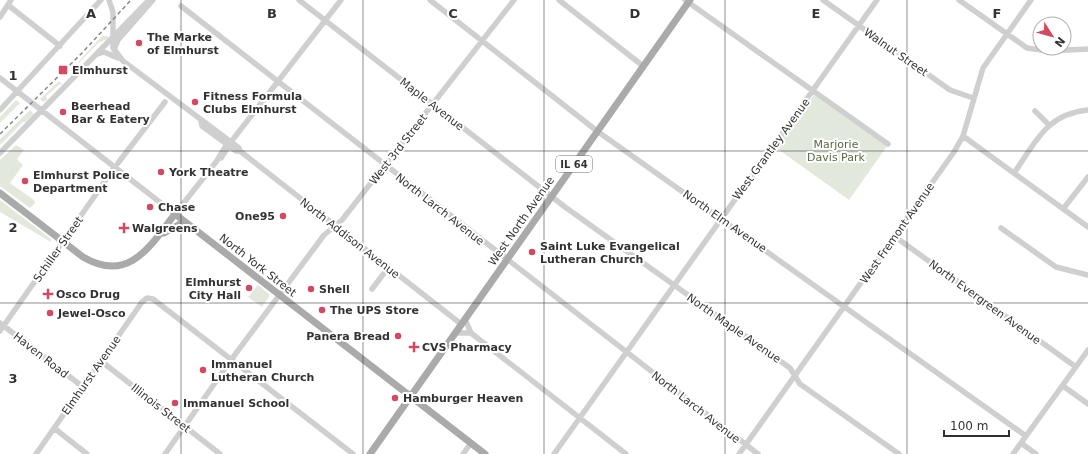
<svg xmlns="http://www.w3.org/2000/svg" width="1088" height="454" font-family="'DejaVu Sans',sans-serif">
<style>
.green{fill:#e3e8dc}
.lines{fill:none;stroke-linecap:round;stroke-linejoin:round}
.minor{stroke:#cfcfcf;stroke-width:5.5}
.major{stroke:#aaa;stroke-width:7}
.rail{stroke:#878787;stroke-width:1.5;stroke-dasharray:4 3;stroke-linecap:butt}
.grid{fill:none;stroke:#323232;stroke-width:1;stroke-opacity:0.55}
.poi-dot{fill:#d44960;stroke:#fff;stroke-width:1.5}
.labels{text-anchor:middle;stroke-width:4;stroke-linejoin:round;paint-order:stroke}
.shield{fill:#fff;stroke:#707070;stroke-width:1}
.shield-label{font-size:10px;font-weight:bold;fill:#323232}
.poi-label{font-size:11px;font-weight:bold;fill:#323232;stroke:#fff;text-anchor:start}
.street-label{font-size:11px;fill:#323232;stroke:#fff}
.park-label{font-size:11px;fill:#596a43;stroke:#fff}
.grid-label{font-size:13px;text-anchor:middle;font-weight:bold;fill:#323232;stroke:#fff;stroke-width:4;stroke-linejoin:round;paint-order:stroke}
</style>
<rect width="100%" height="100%" fill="#fff"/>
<path class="green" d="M102,36H108V39L99,42L79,63L78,62Z
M59,81L62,84L59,85L46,96L47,100L43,102L40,99Z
M814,95L887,146L849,200L775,147Z
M16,100L20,103L0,123V117Z
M30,110L34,114L26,122H23L0,145V139Z
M16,145L24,150L17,159L23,165L10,183L34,200L35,203L30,208L0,186V160Z
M0,200L51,239V242L0,212Z
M258,285L269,294V297L262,307L248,297Z"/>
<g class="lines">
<path class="minor" d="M109,0L113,12V48L123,61L239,148L240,151L461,324
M299,0L565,207L790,368L800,384L899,454
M430,0L597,131L1026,436
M559,0L643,66
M685,0L888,144
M823,0L950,90L973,98
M959,0L1027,48L1048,51L1088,49
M8,5L60,46
M181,6L758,454
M0,17L11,0
M114,50L118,40L153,0
M98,54L104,52L118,58
M0,78L175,214L216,162L229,141
M0,110L101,0
M1035,111L1049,125
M201,121L202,126L236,151H240
M963,136L1088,227
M0,153L149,0
M221,158L234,138L341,0
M118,163L165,102
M1014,173C1036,142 1046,114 1088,110
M1063,209L1088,177
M1001,228L1056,267L1088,275
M894,236L1076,367
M372,289L388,268
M465,319L471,333
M0,323L83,387
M0,331L115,167
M455,333H471L626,454
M101,361L220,454
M1063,386L1088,404
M54,428L87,454
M1021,443L1036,454
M36,454L142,302L147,298L153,299L353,454
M165,454L231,360L324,235L342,220L514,0
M463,454L471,443
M554,454L877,0
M739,454L954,152L963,136L983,68L1031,0
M1013,454L1088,350"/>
<path class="major" d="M0,193L83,257C129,284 150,246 175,214L485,454
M164,233L180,224L189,225
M370,454L690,0"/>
<path class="rail" d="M0,134L82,53L131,0"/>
</g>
<path class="grid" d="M181,0V454M363,0V454M544,0V454M725,0V454M907,0V454M0,151H1088M0,303H1088"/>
<g class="poi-dot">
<circle cx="139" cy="43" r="4"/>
<rect x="58" y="65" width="10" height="10" rx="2"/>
<circle cx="195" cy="102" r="4"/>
<circle cx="63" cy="112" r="4"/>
<circle cx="161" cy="172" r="4"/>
<circle cx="25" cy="181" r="4"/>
<circle cx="150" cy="207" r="4"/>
<circle cx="283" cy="216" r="4"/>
<path d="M122 222h4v4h4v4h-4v4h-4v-4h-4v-4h4z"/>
<circle cx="532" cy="252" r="4"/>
<circle cx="249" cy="288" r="4"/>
<circle cx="311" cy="289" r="4"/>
<path d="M46 288h4v4h4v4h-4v4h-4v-4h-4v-4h4z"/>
<circle cx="322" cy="310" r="4"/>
<circle cx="50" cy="313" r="4"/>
<circle cx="398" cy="336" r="4"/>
<path d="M412 341h4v4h4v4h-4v4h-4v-4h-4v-4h4z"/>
<circle cx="203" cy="370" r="4"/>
<circle cx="395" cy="398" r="4"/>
<circle cx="175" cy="403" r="4"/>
</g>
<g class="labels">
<rect class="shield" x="556" y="156" width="36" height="16" rx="3"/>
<g class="shield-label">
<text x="574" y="168">IL 64</text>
</g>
<g class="poi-label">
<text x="147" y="41">The Marke<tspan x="147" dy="13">of Elmhurst</tspan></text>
<text x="72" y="74">Elmhurst</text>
<text x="203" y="100">Fitness Formula<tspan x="203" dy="13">Clubs Elmhurst</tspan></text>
<text x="71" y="110">Beerhead<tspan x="71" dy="13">Bar &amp; Eatery</tspan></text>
<text x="169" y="176">York Theatre</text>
<text x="33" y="179">Elmhurst Police<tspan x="33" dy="13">Department</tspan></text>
<text x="158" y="211">Chase</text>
<text x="275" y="220" text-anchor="end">One95</text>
<text x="132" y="232">Walgreens</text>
<text x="540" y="250">Saint Luke Evangelical<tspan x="540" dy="13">Lutheran Church</tspan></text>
<text x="241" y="286" text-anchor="end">Elmhurst<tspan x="241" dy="13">City Hall</tspan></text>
<text x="319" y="293">Shell</text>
<text x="56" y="298">Osco Drug</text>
<text x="330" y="314">The UPS Store</text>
<text x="58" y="317">Jewel-Osco</text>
<text x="390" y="340" text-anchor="end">Panera Bread</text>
<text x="422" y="351">CVS Pharmacy</text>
<text x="211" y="368">Immanuel<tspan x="211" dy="13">Lutheran Church</tspan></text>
<text x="403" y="402">Hamburger Heaven</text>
<text x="183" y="407">Immanuel School</text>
</g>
<g class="street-label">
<text transform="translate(896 52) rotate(35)" y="4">Walnut Street</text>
<text transform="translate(432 104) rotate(38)" y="4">Maple Avenue</text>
<text transform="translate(398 149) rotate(-52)" y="4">West 3rd Street</text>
<text transform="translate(771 149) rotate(-54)" y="4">West Grantley Avenue</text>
<text transform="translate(440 209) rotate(38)" y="4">North Larch Avenue</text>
<text transform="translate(521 221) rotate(-55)" y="4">West North Avenue</text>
<text transform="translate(725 221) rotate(35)" y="4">North Elm Avenue</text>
<text transform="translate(897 233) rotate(-55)" y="4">West Fremont Avenue</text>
<text transform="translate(350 238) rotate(38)" y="4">North Addison Avenue</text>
<text transform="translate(58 249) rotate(-55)" y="4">Schiller Street</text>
<text transform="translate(258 265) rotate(38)" y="4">North York Street</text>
<text transform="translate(985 302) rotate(36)" y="4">North Evergreen Avenue</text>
<text transform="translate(734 328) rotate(35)" y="4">North Maple Avenue</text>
<text transform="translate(41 355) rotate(38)" y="4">Haven Road</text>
<text transform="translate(91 375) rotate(-55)" y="4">Elmhurst Avenue</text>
<text transform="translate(696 407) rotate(38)" y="4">North Larch Avenue</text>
<text transform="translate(161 408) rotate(38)" y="4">Illinois Street</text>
</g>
<g class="park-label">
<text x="836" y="148">Marjorie<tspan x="836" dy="13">Davis Park</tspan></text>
</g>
</g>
<g class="grid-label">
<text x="91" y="18">A</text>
<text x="272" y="18">B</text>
<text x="453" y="18">C</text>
<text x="635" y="18">D</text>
<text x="816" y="18">E</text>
<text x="997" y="18">F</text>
<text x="13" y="80">1</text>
<text x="13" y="232">2</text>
<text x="13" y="383">3</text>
</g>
<g transform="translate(1052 36) rotate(127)"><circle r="19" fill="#ffffff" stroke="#adadad"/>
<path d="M0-3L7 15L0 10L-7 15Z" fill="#d44960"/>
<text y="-6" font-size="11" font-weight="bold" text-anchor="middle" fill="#323232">N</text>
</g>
<path d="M944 430v6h65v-6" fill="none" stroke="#323232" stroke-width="2"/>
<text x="950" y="430" font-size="12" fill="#323232" stroke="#ffffff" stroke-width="3" paint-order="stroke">100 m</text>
</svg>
